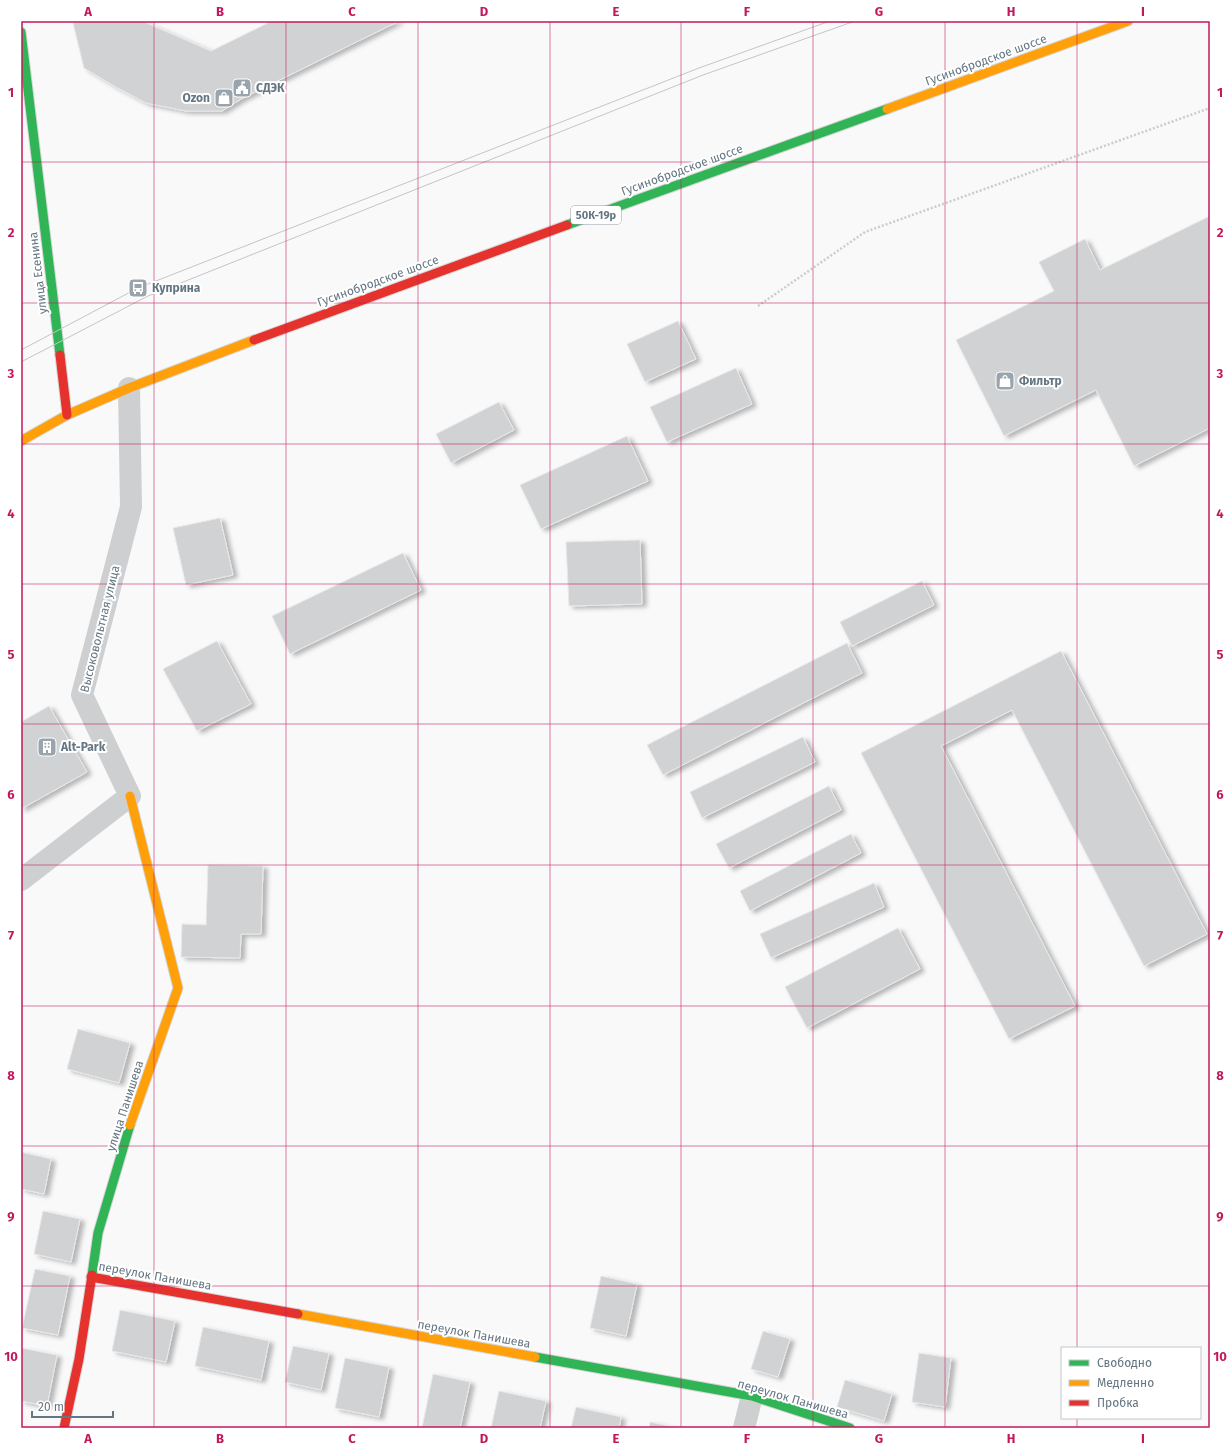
<svg xmlns="http://www.w3.org/2000/svg" width="1231" height="1449" font-family="'Fira Sans',sans-serif">
<style>
.building{fill:#d0d2d3;stroke:#e8e8e8;filter:url(#shadow)}
.lines{fill:none;stroke-linecap:round;stroke-linejoin:round}
.fast-casing{stroke:#d5d6d7;stroke-width:11}
.slow-casing{stroke:#d5d6d7;stroke-width:11}
.jam-casing{stroke:#d5d6d7;stroke-width:11}
.path{stroke:#cbcccd;stroke-width:2.5;stroke-dasharray:2 2;stroke-linecap:butt}
.street{stroke:#cecfd0;stroke-width:22}
.fast{stroke:#30b455;stroke-width:9}
.slow{stroke:#ff9f0a;stroke-width:9}
.jam{stroke:#e5322d;stroke-width:9}
.tram{stroke:#c3c5c6;stroke-width:1}
.grid{fill:none;stroke:#c2185b;stroke-width:1;stroke-opacity:0.55}
.labels{text-anchor:middle;stroke-width:4;stroke-linejoin:round;paint-order:stroke}
.shield{fill:#fff;stroke:#939fa8;stroke-width:1}
.shield-label{font-size:11px;font-weight:bold;fill:#657683}
.street-label{font-size:12px;fill:#657683;stroke:#fff}
.poi-label{font-size:12px;font-weight:bold;fill:#657683;stroke:#fff;text-anchor:start}
.neatline{fill:none;stroke:#c2185b;stroke-width:1.5}
.grid-label{font-size:13px;text-anchor:middle;font-weight:bold;fill:#c2185b}
</style>
<defs>
<filter id="shadow"><feDropShadow dx="4.5" dy="2.5" stdDeviation="2" flood-color="#0004"/></filter>
</defs>
<rect width="100%" height="100%" fill="#f9f9f9"/>
<path class="building" d="M86,21H142L211,51L272,21H399L241,99L222,111H186L146,103L114,86L84,68L73,23Z
M1210,216V428L1134,466L1096,390L1004,436L956,340L1054,291L1039,262L1085,239L1100,270Z
M678,321L696,359L645,382L627,344Z
M736,368L752,404L667,442L650,407Z
M499,402L514,430L451,463L436,434Z
M627,436L648,481L541,529L520,485Z
M220,518L233,575L186,585L173,528Z
M640,540L642,604L569,606L566,542Z
M403,553L421,590L290,654L272,616Z
M922,581L934,605L852,646L840,622Z
M217,641L251,704L197,731L163,669Z
M847,643L862,673L663,775L647,745Z
M1061,651L1207,934L1144,966L1012,710L941,746L1075,1006L1009,1039L861,753Z
M49,706L87,772L21,809V722Z
M803,737L815,762L702,818L690,792Z
M829,786L841,810L729,868L716,844Z
M851,834L861,853L750,911L740,891Z
M208,865L263,866L261,934H241L240,958L181,957L182,924L206,925Z
M874,883L884,907L771,958L760,934Z
M898,928L920,969L807,1028L785,987Z
M78,1029L130,1043L119,1083L67,1069Z
M21,1152L51,1159L44,1194L21,1189Z
M43,1211L80,1219L71,1262L34,1254Z
M35,1269L70,1276L58,1335L22,1328Z
M601,1276L637,1284L626,1336L590,1328Z
M120,1310L175,1321L166,1362L112,1351Z
M203,1327L269,1341L261,1380L195,1366Z
M763,1331L790,1339L778,1377L751,1369Z
M293,1346L329,1353L321,1390L285,1382Z
M21,1348L57,1355L47,1406L21,1401Z
M919,1353L951,1358L945,1407L912,1402Z
M345,1358L389,1367L379,1417L335,1408Z
M433,1374L470,1382L460,1428H422Z
M845,1380L892,1394L884,1421L837,1407Z
M499,1391L546,1401L540,1428H491Z
M576,1407L621,1417L619,1428H571Z
M650,1422L678,1428H649Z"/>
<g class="lines">
<defs>
<path id="fast" d="M21,32L60,355
M567,225L887,109
M92,1275L98,1233L130,1125
M535,1357L752,1396L850,1428"/>
<path id="slow" d="M887,109L1128,21
M21,441L67,415L129,388L254,340
M130,796L178,988L130,1125
M298,1314L535,1357"/>
<path id="jam" d="M254,340L567,225
M60,355L67,415
M91,1277L298,1314
M64,1428L79,1359L92,1275"/>
</defs>
<use href="#fast" class="fast-casing"/>
<use href="#slow" class="slow-casing"/>
<use href="#jam" class="jam-casing"/>
<path class="path" d="M758,306L865,232L1210,108"/>
<path class="street" d="M21,880L130,796L82,695L131,507L129,388
M744,1428L752,1396"/>
<use href="#fast" class="fast"/>
<use href="#slow" class="slow"/>
<use href="#jam" class="jam"/>
<path class="tram" d="M21,350L138,288L699,68L830,21
M21,362L148,296L703,75L855,21"/>
</g>
<path class="grid" d="M154,21V1428M286,21V1428M418,21V1428M550,21V1428M681,21V1428M813,21V1428M945,21V1428M1077,21V1348M21,162H1210M21,303H1210M21,444H1210M21,584H1210M21,724H1210M21,865H1210M21,1006H1210M21,1146H1210M21,1286H1210M1077,1418V1428"/>
<defs>
<symbol id="civic-square" viewBox="-11 -11 22 22"><rect x="-9" y="-9" width="18" height="18" rx="4" fill="#99a4ac" stroke="#fff"/><path d="M-.6-6.5H3V-4.5H.6V-3L4-1V1h2V6H-6V1h2V-1L-.6-3ZM-1.2 2.5V6h2.4V2.5Z" fill="#fff"/></symbol>
<symbol id="shop-square" viewBox="-11 -11 22 22"><rect x="-9" y="-9" width="18" height="18" rx="4" fill="#99a4ac" stroke="#fff"/><path d="M-5-2.5h2.3a2.7 3.5 0 0 1 5.4 0H5L5.5 6h-11ZM-1.5-2.5h3a1.5 2.3 0 0 0-3 0Z" fill="#fff"/></symbol>
<symbol id="bus-square" viewBox="-11 -11 22 22"><rect x="-9" y="-9" width="18" height="18" rx="4" fill="#99a4ac" stroke="#fff"/><path d="M-5-6H5V4H4V6H2V4H-2V6H-4V4H-5ZM-3.5-4V0h7V-4ZM-3.5 1.2v1.5H-2V1.2ZM2 1.2v1.5H3.5V1.2Z" fill="#fff"/></symbol>
<symbol id="building-square" viewBox="-11 -11 22 22"><rect x="-9" y="-9" width="18" height="18" rx="4" fill="#99a4ac" stroke="#fff"/><path d="M-4-6H4V6H1V3H-1V6H-4ZM-2.5-4.3h1.7v1.8h-1.7ZM.8-4.3h1.7v1.8H.8ZM-2.5-1h1.7V.8h-1.7ZM.8-1h1.7V.8H.8Z" fill="#fff"/></symbol>
</defs>
<g fill-rule="evenodd">
<use href="#civic-square" x="231" y="77" width="22" height="22"/>
<use href="#shop-square" x="213" y="87" width="22" height="22"/>
<use href="#bus-square" x="127" y="277" width="22" height="22"/>
<use href="#shop-square" x="994" y="370" width="22" height="22"/>
<use href="#building-square" x="36" y="736" width="22" height="22"/>
</g>
<g class="labels">
<rect class="shield" x="571" y="206" width="50" height="18" rx="3"/>
<g class="shield-label">
<text x="596" y="219">50К-19р</text>
</g>
<g class="street-label">
<text transform="translate(986 60) rotate(-20)" y="4">Гусинобродское шоссе</text>
<text transform="translate(682 170) rotate(-20)" y="4">Гусинобродское шоссе</text>
<text transform="translate(38 273) rotate(-97)" y="4">улица Есенина</text>
<text transform="translate(378 281) rotate(-20)" y="4">Гусинобродское шоссе</text>
<text transform="translate(100 629) rotate(-76)" y="4">Высоковольтная улица</text>
<text transform="translate(125 1106) rotate(-72)" y="4">улица Панишева</text>
<text transform="translate(155 1276) rotate(10)" y="4">переулок Панишева</text>
<text transform="translate(474 1334) rotate(10)" y="4">переулок Панишева</text>
<text transform="translate(793 1399) rotate(16)" y="4">переулок Панишева</text>
</g>
<g class="poi-label">
<text x="256" y="92">СДЭК</text>
<text x="210" y="102" text-anchor="end">Ozon</text>
<text x="152" y="292">Куприна</text>
<text x="1019" y="385">Фильтр</text>
<text x="61" y="751">Alt-Park</text>
</g>
</g>
<rect width="1231" height="1449" fill="none" stroke="#ffffff" stroke-width="44"/>
<rect x="1061" y="1347" width="140" height="72" fill="#ffffff" stroke="#c1c8cd"/>
<rect x="1069" y="1360" width="20" height="6" fill="#30b455" stroke="#c1c8cd"/>
<text x="1097" y="1367" font-size="12" fill="#657683">Свободно</text>
<rect x="1069" y="1380" width="20" height="6" fill="#ff9f0a" stroke="#c1c8cd"/>
<text x="1097" y="1387" font-size="12" fill="#657683">Медленно</text>
<rect x="1069" y="1400" width="20" height="6" fill="#e5322d" stroke="#c1c8cd"/>
<text x="1097" y="1407" font-size="12" fill="#657683">Пробка</text>
<path d="M32 1411v6h81v-6" fill="none" stroke="#657683" stroke-width="2"/>
<text x="38" y="1411" font-size="12" fill="#657683" stroke="#ffffff" stroke-width="3" paint-order="stroke">20 m</text>
<rect x="22" y="22" width="1187" height="1405" class="neatline"/>
<g class="grid-label">
<text x="88" y="16">A</text>
<text x="220" y="16">B</text>
<text x="352" y="16">C</text>
<text x="484" y="16">D</text>
<text x="616" y="16">E</text>
<text x="747" y="16">F</text>
<text x="879" y="16">G</text>
<text x="1011" y="16">H</text>
<text x="1143" y="16">I</text>
<text x="11" y="97">1</text>
<text x="1220" y="97">1</text>
<text x="11" y="237">2</text>
<text x="1220" y="237">2</text>
<text x="11" y="378">3</text>
<text x="1220" y="378">3</text>
<text x="11" y="518">4</text>
<text x="1220" y="518">4</text>
<text x="11" y="659">5</text>
<text x="1220" y="659">5</text>
<text x="11" y="799">6</text>
<text x="1220" y="799">6</text>
<text x="11" y="940">7</text>
<text x="1220" y="940">7</text>
<text x="11" y="1080">8</text>
<text x="1220" y="1080">8</text>
<text x="11" y="1221">9</text>
<text x="1220" y="1221">9</text>
<text x="11" y="1361">10</text>
<text x="1220" y="1361">10</text>
<text x="88" y="1443">A</text>
<text x="220" y="1443">B</text>
<text x="352" y="1443">C</text>
<text x="484" y="1443">D</text>
<text x="616" y="1443">E</text>
<text x="747" y="1443">F</text>
<text x="879" y="1443">G</text>
<text x="1011" y="1443">H</text>
<text x="1143" y="1443">I</text>
</g>
</svg>
